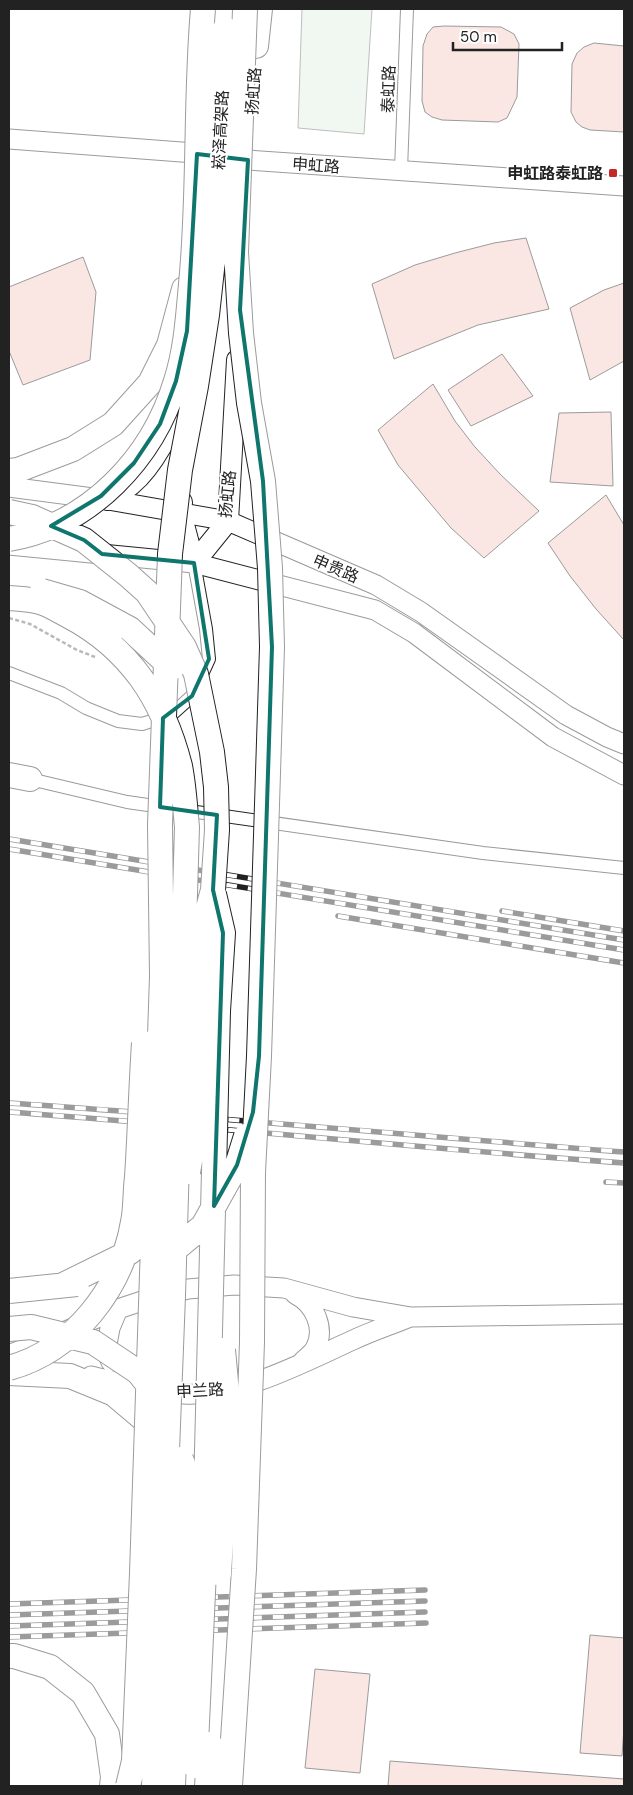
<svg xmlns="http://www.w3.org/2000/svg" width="633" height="1795" font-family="'DM Sans','Noto Sans SC',sans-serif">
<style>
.green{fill:#e0efe3;stroke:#6f6f6f}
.building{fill:#f3c9c0;stroke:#222}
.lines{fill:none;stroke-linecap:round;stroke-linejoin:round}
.street-casing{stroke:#222;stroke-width:14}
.secondary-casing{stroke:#222;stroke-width:21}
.primary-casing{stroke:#222;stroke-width:22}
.highway-casing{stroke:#222;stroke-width:26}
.path{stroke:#646464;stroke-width:2.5;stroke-dasharray:4 2.5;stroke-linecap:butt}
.street{stroke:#fff;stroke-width:12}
.secondary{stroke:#fff;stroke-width:19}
.primary{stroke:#fff;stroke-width:20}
.highway{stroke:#fff;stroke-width:24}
.rail-casing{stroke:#222;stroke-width:5.5}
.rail{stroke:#fff;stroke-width:4;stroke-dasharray:11;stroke-linecap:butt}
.highway-bridge-casing{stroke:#222;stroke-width:26;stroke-linecap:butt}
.highway-bridge{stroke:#fff;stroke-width:24}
.marked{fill:none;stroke:#0f766e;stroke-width:4;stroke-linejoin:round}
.poi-dot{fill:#c62828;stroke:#fff;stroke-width:2}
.labels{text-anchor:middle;stroke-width:4;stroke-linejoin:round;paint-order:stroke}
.street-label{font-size:16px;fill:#222;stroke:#fff}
.poi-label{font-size:16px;font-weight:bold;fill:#222;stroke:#fff;text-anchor:end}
</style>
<rect width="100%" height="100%" fill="#fff"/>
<path class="green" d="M302,9H372L364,134L298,128Z"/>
<path class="building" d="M444,26L501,27L514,34L519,44L517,97L507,118L498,122L442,120L432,117L425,112L422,101L423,46L427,34L433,27Z
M594,43L624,46V132L590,130L582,127L576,122L571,112L572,64L577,53L584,47Z
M526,238L549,309L478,325L394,359L372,284L415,265L455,253L494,243Z
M83,257L96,292L90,360L23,385L9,351V287Z
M624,283V361L590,380L570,308L604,290Z
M502,354L533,396L471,426L448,390Z
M433,384L455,421L475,447L500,474L539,511L484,558L451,528L398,465L378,430Z
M611,412L613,486L550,482L559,413Z
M606,495L624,525V640L596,609L570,576L548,543Z
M590,1635L624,1638V1728L622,1756L580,1753Z
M315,1669L370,1674L360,1773L305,1768Z
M390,1761L624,1779V1786H388Z"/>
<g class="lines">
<defs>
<path id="street" d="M401,170L407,9
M9,673L61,693L86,708L118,721L142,724L171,715L192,696L209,659L206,629L194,563
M30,779L127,802L483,853L624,868"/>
<path id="secondary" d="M9,139L208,154L248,160L624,186
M9,487L108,500L228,521L376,585L421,612L566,715L607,737L624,744
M9,545L194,563L375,610L414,633L553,737L624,775
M295,1294C315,1304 326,1329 315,1349C312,1354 307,1357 303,1361
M9,1355L118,1309L148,1299L188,1289L234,1285L284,1288L353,1307L411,1317L624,1314
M111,1362L106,1350L110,1328L118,1309
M91,1376C121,1383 153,1392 184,1394C240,1397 304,1362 353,1340C372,1331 391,1325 410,1317"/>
<path id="primary" d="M108,500C116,495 124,491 131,485C158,462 175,420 190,388
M182,502L181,513L194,563
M194,563L228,521L237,360"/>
<path id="highway" d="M225,29V9
M256,46L260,9
M9,471L18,470L73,449L113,424L150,383L169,345L184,289
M9,775L30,779
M9,1373L70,1376L114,1394L153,1427L157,1434
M9,1656H14L50,1667L83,1693L107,1734L113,1777L112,1786
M195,1786V1766"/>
</defs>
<use href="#street" class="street-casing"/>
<use href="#secondary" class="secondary-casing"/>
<use href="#primary" class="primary-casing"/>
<use href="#highway" class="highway-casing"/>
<path class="path" d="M9,618L30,624L77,650L95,657"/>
<use href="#street" class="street"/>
<use href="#secondary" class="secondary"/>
<use href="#primary" class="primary"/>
<use href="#highway" class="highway"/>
<defs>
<path id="rail" d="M9,839L624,940
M9,849L624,950
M502,911L624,931
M338,916L624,963
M9,1103C214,1117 419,1136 624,1152
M9,1112C214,1127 419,1148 624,1163
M606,1182L624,1183
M9,1604L425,1590
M9,1615L425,1601
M9,1626L425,1612
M9,1637L426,1623"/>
</defs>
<use href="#rail" class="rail-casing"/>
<use href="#rail" class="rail"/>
<defs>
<path id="highway-bridge" d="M9,512L32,517L84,540L128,575L147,592L184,647L196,674L212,752L216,787L217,830L213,890L202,930L196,1061L197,1123L188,1172
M9,539C90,525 153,458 176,381C186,350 188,317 191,284C200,193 195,100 203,9
M42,591L80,602L130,629L172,668
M9,598C20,599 32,599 43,603C51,606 59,611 67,615C130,648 163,699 180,766C184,786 185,807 187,827L173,1296L154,1786
M167,1256L203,1226L237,1165L246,1136
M63,1285L130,1252L159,1225
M9,1291L77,1284
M9,1329L31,1327L93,1342L138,1372L154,1392
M9,1368C74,1350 122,1288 133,1222C136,1208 135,1192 137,1177C140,1132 141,1088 144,1043
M219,1573L229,1414L223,1350
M195,1766L204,1571L218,1011L223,933L214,894
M128,1786L134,1761L142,1573L162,976L160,825L170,554L180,470L196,386L207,315L214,251L225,29
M173,1786L182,1567L183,1464L181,1459
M207,1786L210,1744
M230,1786L244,1569L252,1342L253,1172L259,1056L272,647L270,568L263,481L249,403L241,333L236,252L245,9"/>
</defs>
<use href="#highway-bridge" class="highway-bridge-casing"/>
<use href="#highway-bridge" class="highway-bridge"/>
</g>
<path d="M0 0H633V1795H0ZM197,154L248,160L240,310L263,481L272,647L259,1056L253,1112L237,1165L214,1206L223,933L213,890L217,815L160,807L163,718L192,696L209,659L194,563L102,554L84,540L51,526L101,496L134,463L160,424L176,381L187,331Z" fill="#fff" fill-opacity=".55" fill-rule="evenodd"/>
<path class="marked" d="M197,154L248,160L240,310L263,481L272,647L259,1056L253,1112L237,1165L214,1206L223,933L213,890L217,815L160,807L163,718L192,696L209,659L194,563L102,554L84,540L51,526L101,496L134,463L160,424L176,381L187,331Z"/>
<rect class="poi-dot" x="608" y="168" width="10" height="10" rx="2.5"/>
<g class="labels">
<g class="street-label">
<text transform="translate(388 89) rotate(-88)" y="6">泰虹路</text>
<text transform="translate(253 91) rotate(-86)" y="6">扬虹路</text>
<text transform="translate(220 130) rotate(-87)" y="6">崧泽高架路</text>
<text transform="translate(316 165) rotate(4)" y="6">申虹路</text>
<text transform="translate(227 494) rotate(-84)" y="6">扬虹路</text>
<text transform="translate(336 568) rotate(23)" y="6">申贵路</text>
<text transform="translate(200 1390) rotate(-3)" y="6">申兰路</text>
</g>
<g class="poi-label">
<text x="603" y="179">申虹路泰虹路</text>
</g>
</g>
<rect width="633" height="1795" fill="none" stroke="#222222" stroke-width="20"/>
<path d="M453 42v8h109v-8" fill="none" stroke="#222222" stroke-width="2.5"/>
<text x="460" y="42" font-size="15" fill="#222222" stroke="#ffffff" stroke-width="4" paint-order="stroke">50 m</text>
</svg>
